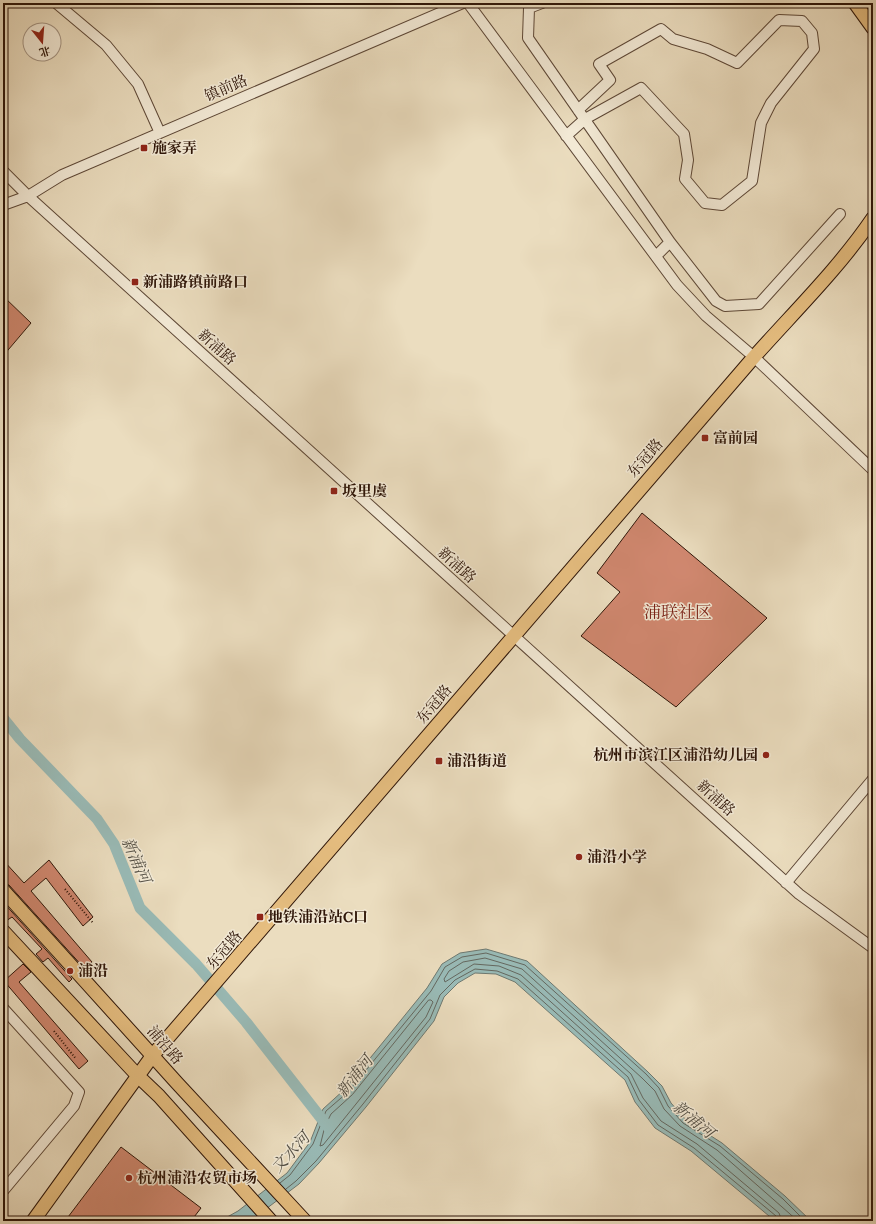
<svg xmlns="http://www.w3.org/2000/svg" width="876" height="1224" font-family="'IM FELL French Canon','Noto Serif SC',serif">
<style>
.water{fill:#99bbb7;stroke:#6e7971}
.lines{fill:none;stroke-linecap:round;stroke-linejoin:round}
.shore{stroke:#646860;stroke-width:1}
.canal{stroke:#99bbb7;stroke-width:11}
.building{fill:#d18870;stroke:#2e1508}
.minor-casing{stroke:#5d4736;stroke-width:12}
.major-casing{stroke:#2e1508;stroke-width:15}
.path{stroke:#2e1508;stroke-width:2;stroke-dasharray:1 2;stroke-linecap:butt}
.minor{stroke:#f2e9d5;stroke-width:10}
.major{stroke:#e6be80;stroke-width:13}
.poi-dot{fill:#8f2418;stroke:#f2e9d5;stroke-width:1.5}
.labels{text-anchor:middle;stroke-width:3;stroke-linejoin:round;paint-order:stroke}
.street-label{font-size:15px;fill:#2e1508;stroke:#f2e9d5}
.poi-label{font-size:15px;font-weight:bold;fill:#2e1508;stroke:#f2e9d5;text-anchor:start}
.water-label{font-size:16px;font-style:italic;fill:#534f45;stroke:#f2e9d5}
.quarter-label{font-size:17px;fill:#7a1f14;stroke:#f2e9d5}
</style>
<rect width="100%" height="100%" fill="#ebddbf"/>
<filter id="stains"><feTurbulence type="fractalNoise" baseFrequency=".005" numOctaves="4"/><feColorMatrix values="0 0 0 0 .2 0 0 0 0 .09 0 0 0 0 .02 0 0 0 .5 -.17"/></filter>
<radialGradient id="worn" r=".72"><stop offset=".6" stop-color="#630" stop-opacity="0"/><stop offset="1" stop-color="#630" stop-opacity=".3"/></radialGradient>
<path class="water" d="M486,949L527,961L648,1072L662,1086L671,1103L686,1120L722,1143L785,1196L811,1221H775L691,1151L655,1128L635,1102L625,1080L515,982L496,974L475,973L458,983L444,997L434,1021L366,1107L319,1163L299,1184L250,1221H220L238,1211L287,1173L310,1142L323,1109L345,1089L427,988L442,964L460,953Z"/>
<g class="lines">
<path class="shore" d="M429,1000H431L433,1002L426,1017L323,1145L320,1146L325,1126L331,1114L352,1095Z
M280,1183L290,1175L313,1144L326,1111L348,1092L431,991L445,967L462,957L486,953L525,965L646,1074L659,1088L668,1106L683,1123L720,1146L783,1199L805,1221
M286,1189L296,1181L316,1161L363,1104L430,1019L440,995L455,980L475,969L497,971L518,979L628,1077L639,1100L658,1125L694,1148L776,1216L777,1221
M782,1221L779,1213L697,1144L661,1121L643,1098L631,1074L521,975L499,966L474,964L445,982L444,979L449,971L463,962L485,958L522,969L642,1078L655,1091L664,1109L680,1126L717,1150L798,1221"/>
<path class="canal" d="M3,718L20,739L97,819L114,844L140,908L196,964L246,1022L328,1127"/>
</g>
<path class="building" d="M3,296L31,323L3,356Z
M642,513L767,618L676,707L581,636L620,592L597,573Z
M3,860L24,883L49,860L93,917L83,926L46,878L31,891L92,962L84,968L9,885L3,882Z
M3,902L72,979L69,982L48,958L43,962L36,954L42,949L12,917L3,923Z
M23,964L31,972L19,982L88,1061L79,1069L4,981Z
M121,1147L201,1208L191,1221H65Z"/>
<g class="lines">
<defs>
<path id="minor" d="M56,3L106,45L138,84L160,133
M468,3L677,285L706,316L754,357L873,470
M542,3L529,8L528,38L670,242
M566,136L585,119L641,88L684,134L688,160L685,179L705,203L722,205L752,181L761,123L771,103L814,49L812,33L802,21L779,20L737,63L707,49L673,39L661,29L599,64L610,80L578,110
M3,171L28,196L799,894L873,948
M3,205L28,196L62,175L463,3
M656,256L670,242L716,301L725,306L759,304L840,214
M786,883L873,779
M3,1008L79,1092L74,1106L3,1191"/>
<path id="major" d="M855,3L873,28
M3,890L177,1083L305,1221
M3,931L138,1076L159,1096L271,1221
M33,1221L153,1055L754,357C794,312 839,268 873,218"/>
</defs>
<use href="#minor" class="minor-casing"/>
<use href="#major" class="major-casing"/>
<path class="path" d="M65,889L93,923
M54,1031L76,1059"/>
<use href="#minor" class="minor"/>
<use href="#major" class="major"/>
</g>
<g class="poi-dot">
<rect x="140" y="144" width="8" height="8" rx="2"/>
<rect x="131" y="278" width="8" height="8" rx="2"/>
<rect x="701" y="434" width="8" height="8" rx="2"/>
<rect x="330" y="487" width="8" height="8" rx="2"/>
<circle cx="766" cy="755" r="4"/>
<rect x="435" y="757" width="8" height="8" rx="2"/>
<circle cx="579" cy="857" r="4"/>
<rect x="256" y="913" width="8" height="8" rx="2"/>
<circle cx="70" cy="971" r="4"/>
<circle cx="129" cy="1178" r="4"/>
</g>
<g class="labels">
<g class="street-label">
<text transform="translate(226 88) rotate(-23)" y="5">镇前路</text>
<text transform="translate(217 347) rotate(42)" y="5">新浦路</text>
<text transform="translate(645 458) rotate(-49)" y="5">东冠路</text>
<text transform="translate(457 565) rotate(42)" y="5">新浦路</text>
<text transform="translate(434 704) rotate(-50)" y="5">东冠路</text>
<text transform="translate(716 798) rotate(42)" y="5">新浦路</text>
<text transform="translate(224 950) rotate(-49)" y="5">东冠路</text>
<text transform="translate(165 1045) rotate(49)" y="5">浦沿路</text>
</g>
<g class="poi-label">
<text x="152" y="153">施家弄</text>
<text x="143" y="287">新浦路镇前路口</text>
<text x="713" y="443">富前园</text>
<text x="342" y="496">坂里虞</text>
<text x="758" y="760" text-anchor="end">杭州市滨江区浦沿幼儿园</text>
<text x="447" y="766">浦沿街道</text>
<text x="587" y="862">浦沿小学</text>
<text x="268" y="922">地铁浦沿站C口</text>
<text x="78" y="976">浦沿</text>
<text x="137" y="1183">杭州浦沿农贸市场</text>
</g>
<g class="water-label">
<text transform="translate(137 860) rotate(66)" y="6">新浦河</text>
<text transform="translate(354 1076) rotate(-52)" y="6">新浦河</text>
<text transform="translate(694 1119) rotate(40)" y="6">新浦河</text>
<text transform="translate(290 1152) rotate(-47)" y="6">文水河</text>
</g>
<g class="quarter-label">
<text x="678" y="618">浦联社区</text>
</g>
</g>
<rect width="876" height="1224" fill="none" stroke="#ebddbf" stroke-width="16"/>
<rect x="4" y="4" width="868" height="1216" fill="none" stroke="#2e1508" stroke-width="2"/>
<rect x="8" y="8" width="860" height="1208" fill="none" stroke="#2e1508"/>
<g transform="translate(42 42) rotate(163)"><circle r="19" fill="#f2e9d5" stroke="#a49483"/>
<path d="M0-3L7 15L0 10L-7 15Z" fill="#8f2418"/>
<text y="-6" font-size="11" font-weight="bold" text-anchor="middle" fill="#2e1508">北</text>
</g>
<rect width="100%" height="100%" filter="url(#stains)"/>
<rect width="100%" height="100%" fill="url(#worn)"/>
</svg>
